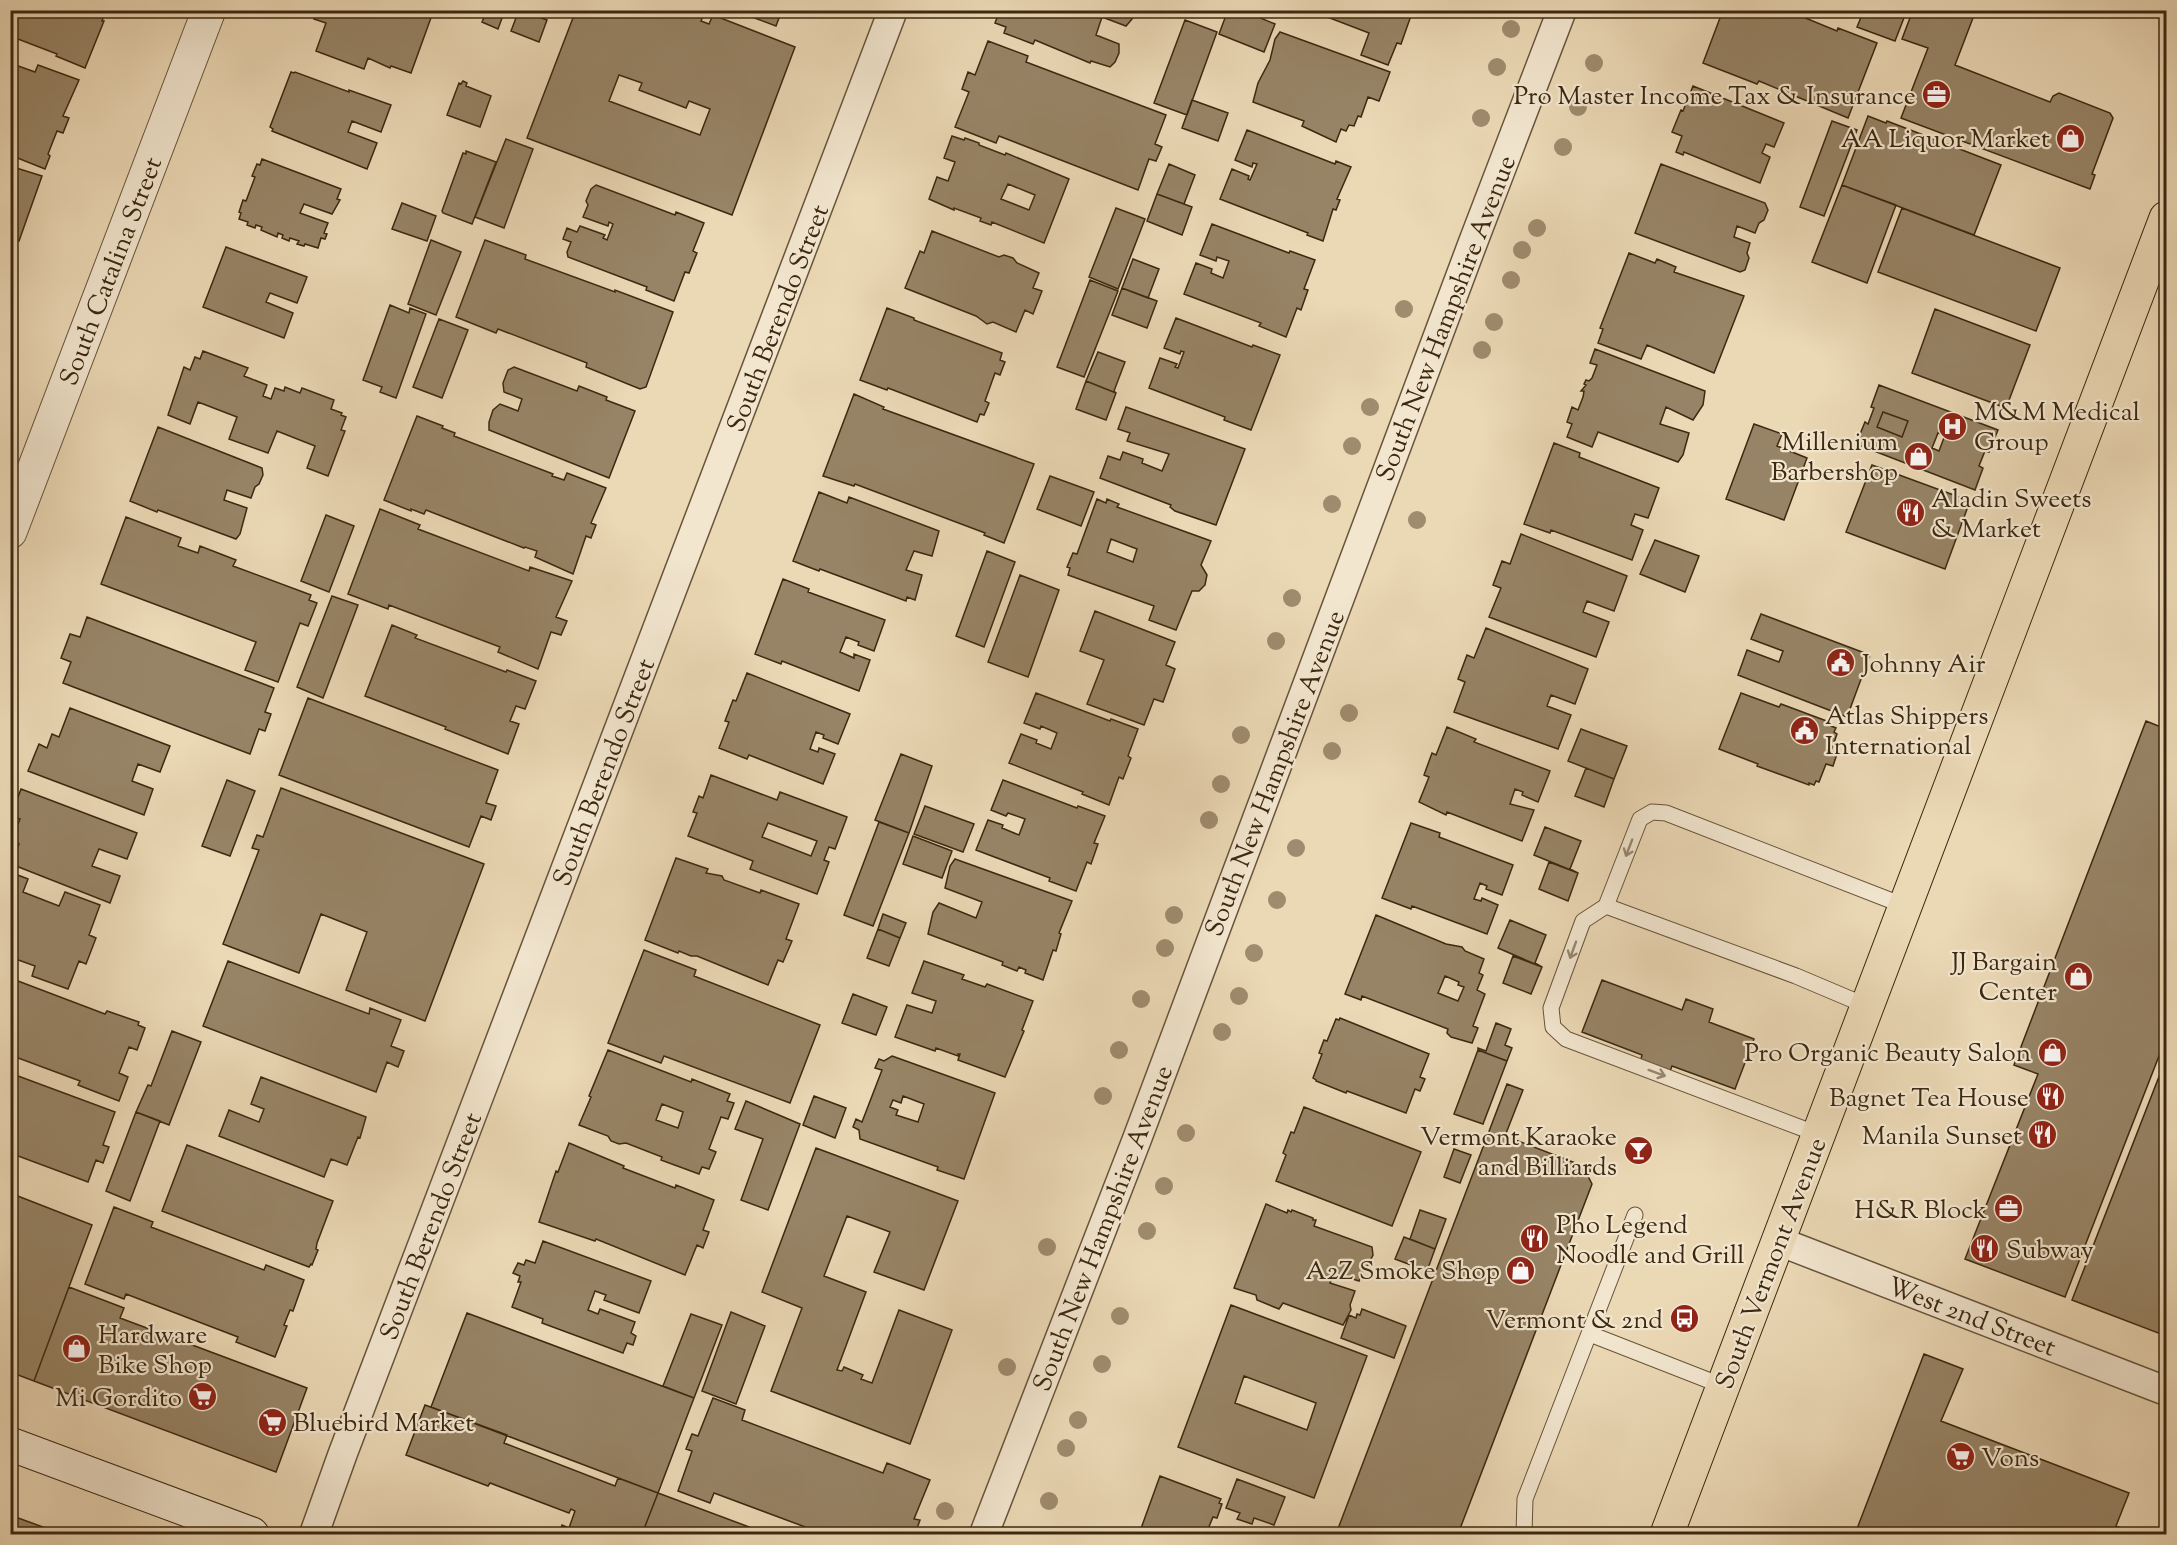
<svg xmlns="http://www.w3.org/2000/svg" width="2177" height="1545" font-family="'Sorts Mill Goudy',serif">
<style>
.building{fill:#978466;stroke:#3c2811;stroke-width:1.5;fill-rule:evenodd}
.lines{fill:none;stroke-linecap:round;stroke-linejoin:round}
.service-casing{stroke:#68543a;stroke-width:17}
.minor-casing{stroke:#68543a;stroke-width:31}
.tertiary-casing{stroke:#68543a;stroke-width:35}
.secondary-casing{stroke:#3c2811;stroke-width:35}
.primary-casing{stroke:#3c2811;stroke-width:35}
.service{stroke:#f2e6cf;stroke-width:15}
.minor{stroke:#f2e6cf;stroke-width:28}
.tertiary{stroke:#f2e6cf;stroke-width:33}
.secondary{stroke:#f2e6cf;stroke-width:33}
.primary{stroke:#ebd8b5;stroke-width:33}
.tree{fill:#9f8b6e}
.oneway{stroke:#978770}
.labels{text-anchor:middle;stroke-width:4.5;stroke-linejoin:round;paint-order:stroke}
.poi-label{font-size:26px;fill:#3c2811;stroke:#f2e6cf;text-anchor:end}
.street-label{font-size:26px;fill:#3c2811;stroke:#f2e6cf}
</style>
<rect width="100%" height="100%" fill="#ebd8b5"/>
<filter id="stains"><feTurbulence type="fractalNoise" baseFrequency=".00333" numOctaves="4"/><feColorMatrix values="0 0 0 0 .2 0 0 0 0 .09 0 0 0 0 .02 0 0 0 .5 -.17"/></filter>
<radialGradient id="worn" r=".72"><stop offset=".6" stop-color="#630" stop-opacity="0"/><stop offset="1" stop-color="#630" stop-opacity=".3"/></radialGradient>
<path class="building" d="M10,10H106L102,21H104L85,68L56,56L57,54L10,36Z
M318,10H418L432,15L411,73L391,66L390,68L368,58L364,69L316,51L326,23L314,19Z
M487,10H505L498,29L482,22Z
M519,10L547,20L539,42L511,31Z
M576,10H700L705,12L701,21L709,24L713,15L795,47L732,215L527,138ZM619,75L642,83L639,90L686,108L689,101L710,109L700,135L609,101Z
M746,10H782L776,26L749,16L750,12Z
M1000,10H1136V11L1132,19L1126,26L1102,17L1096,35L1119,44V53L1115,62L1110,67L1091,61L1090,63L1035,40L1033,44L1004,33L1006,27L995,23Z
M1228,10H1241L1275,24L1264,52L1219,34Z
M1241,10H1261L1259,17Z
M1309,10H1413L1401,44L1397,43L1388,65L1361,55L1369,33Z
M1723,10H1786L1837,31L1838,28L1877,43L1848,118L1759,81L1757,84L1703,63Z
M1864,10H1907L1895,41L1857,27Z
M1913,10H1976L1955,65L2050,102L2053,96L2059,93L2110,113L2113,118L2092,174L2095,175L2090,189L1901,118L1928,48L1902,39Z
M1185,20L1217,32L1187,115L1154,103Z
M1280,32L1390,72L1379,101L1368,97L1361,117L1358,116L1354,126L1349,125L1346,131L1341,129L1336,142L1302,126L1304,121L1253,102L1258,83L1270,60L1275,39Z
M988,41L1028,56L1026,62L1166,115L1155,144L1162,147L1156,161L1149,159L1138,190L999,136L996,143L955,127L969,92L962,89L968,72L975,75Z
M10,63L35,72L38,65L79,80L63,116L69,118L63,133L57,131L48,154L50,156L45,169L10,155Z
M291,72L294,73L295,72L349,92V90L391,105L381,132L352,121L348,132L377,143L367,169L272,131L273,129L270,127Z
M463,81L467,83L466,86L491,96L480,127L447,115L459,83L461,84Z
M1693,86L1784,123L1774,147L1766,144L1762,153L1770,157L1760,183L1684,152L1683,155L1676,152L1682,136L1672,132L1681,110L1683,111Z
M1192,100L1228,113L1218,141L1182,128Z
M1868,116L1886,123L1887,121L2001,165L1974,235L1842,185Z
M1832,121L1857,130L1824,216L1800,207Z
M1247,130L1335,164L1336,161L1351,167L1337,199L1340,200L1336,210L1333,209L1323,241L1307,235L1308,233L1220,199L1232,169L1249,176L1248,179L1250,180L1257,164L1253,163L1252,167L1235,160Z
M952,136L964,140L965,138L979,143V145L1005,155L1006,153L1069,179L1044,243L992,222L991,225L980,221L981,218L954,208V210L929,199L937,177L948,181L955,162L944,158ZM1008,184L1035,195L1029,210L1001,199Z
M506,139L533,149L504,228L475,217Z
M466,151L496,162L472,224L443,213L442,211L463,153L466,154Z
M262,159L341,189L337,199L340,200L332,214L304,204L300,213L328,223L324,233L327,234L325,239L321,238L318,248L305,244L304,246L297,244L299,241L290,238L289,241L282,238L283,235L278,233L277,237L261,230L262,227L256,225L255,228L247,225L248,222L239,219L241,213L239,212L243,200L246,201L255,177L252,176L257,164L260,165Z
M1169,164L1195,175L1184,204L1157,194Z
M1661,164L1765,203L1768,210L1764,220L1759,223L1755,233L1737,226L1734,237L1750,243L1747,253L1749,258L1745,270L1740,272L1635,233Z
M10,166L42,176L19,241L10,237Z
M596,185L675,215L676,212L704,223L693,251L697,253L689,273L685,272L674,301L646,290L647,287L568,257L567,252L571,242L563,239L567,228L577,232L580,226L605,235L603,238L607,240L613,224L609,222L608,226L583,217L588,205L586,201L591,189Z
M1842,185L1896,205L1867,283L1812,262Z
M1157,194L1192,207L1182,235L1147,221Z
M402,203L436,216L427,241L392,229Z
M1116,208L1145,219L1118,289L1089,277Z
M1902,208L2060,268L2036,331L1878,272Z
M1212,224L1289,253L1290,251L1315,260L1304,289L1308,290L1301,310L1297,308L1286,337L1259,326L1261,323L1184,294L1196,263L1212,269L1211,273L1223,278L1229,261L1217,257L1216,261L1200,255Z
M932,231L999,257L1004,255L1013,258L1017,263L1039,273L1033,288L1042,291L1033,314L1025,310L1016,332L993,322L987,324L976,316L905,288L920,251L924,253Z
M431,240L461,252L436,315L408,304Z
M485,240L526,255L525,259L615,292V290L673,312L646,387L640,389L586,367L587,363L498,329L496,333L456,317Z
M226,247L307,277L297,303L270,293L266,302L293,313L284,338L203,307Z
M1629,253L1655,263L1657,259L1676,267L1674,272L1744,296L1714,373L1647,345L1641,359L1598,343L1603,329L1600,328Z
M1133,259L1159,269L1148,298L1122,288Z
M1090,280L1118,291L1084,377L1057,367Z
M1122,288L1157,301L1147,328L1112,315Z
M390,305L409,313L410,308L426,314L396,398L380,392L382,387L363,380Z
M887,308L914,318V320L1002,353L1000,360L1005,362L1000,375L995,373L985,401L989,403L984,415L980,414L977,422L888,388L887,390L860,380Z
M1935,309L2030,345L2006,408L1912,373Z
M1176,318L1252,347L1253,345L1280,355L1251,430L1224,420L1225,417L1149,388L1160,358L1177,364L1175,367L1178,368L1184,352L1181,351L1180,354L1164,348Z
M439,319L468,330L442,398L413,387Z
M1595,349L1705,391L1703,405L1693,420L1666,407L1660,424L1689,433L1683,455L1678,462L1598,432L1592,447L1567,437L1572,424L1567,422L1572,407L1578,410L1583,397L1584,391H1581L1586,385L1584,384L1586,380L1589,381L1592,378L1597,365L1590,363Z
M203,351L248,368L244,376L267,385L263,396L271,399L275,388L284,391L285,387L300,393L302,388L334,400L331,409L342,413L341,415L346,417L341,430L345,431L328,476L307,468L315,446L277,431L268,453L229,439L237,417L198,402L190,424L168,415L184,367L190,370L195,357L200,359Z
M1098,352L1125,362L1114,391L1116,393L1086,381Z
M514,367L577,391L579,386L607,397L606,400L635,411L609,478L489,430V422L493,410L500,404L518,411L522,399L504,392L503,383L508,370Z
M1086,381L1116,393L1106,420L1076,409Z
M1879,385L1998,430L1989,452L1985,451L1979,466L1983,468L1975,490L1856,444L1865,422L1868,424L1874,408L1871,407ZM1883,412L1908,421L1902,437L1877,427ZM1938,433L1945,435L1939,451L1932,448Z
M854,394L884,407L883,409L1034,464L1004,543L984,535L985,533L855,484L854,486L823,476Z
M1126,407L1245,449L1216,525L1175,511L1170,507L1171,505L1100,478L1108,456L1120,460L1123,452L1143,459L1142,463L1162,471L1169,454L1127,441L1130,433L1118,429Z
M1883,412L1908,421L1902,437L1877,427Z
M417,416L443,426L442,428L455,433L454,436L553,474L552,476L564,480L567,473L606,488L591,523L596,525L591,538L586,536L573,574L535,557L537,551L525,547L524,548L426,510L424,514L411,509V511L384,500Z
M1754,424L1782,434L1777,446L1807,458L1784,520L1726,499Z
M158,427L262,468L263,475L259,484L255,487L251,498L227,490L224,500L247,508L240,534L236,539L158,510L157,512L130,501Z
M1554,443L1580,453L1579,457L1659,488L1648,518L1635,514L1631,525L1643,530L1632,560L1551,530L1550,533L1524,524Z
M1872,465L1970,501L1945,569L1846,532Z
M1050,476L1094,492L1081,526L1037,509Z
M819,492L847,503L849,497L939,531L932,556L914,551L906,570L922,575L915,600L907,597L906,601L820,569L819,571L793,561Z
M1097,499L1106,503L1107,499L1119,504L1117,507L1211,541L1201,565L1207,575L1205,585L1199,591H1192L1176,630L1149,620L1154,606L1068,575L1070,568L1067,567L1073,553L1077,554ZM1111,539L1137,549L1133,562L1107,552Z
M380,509L420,525L418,529L529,571L530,567L572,581L556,617L567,621L561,635L551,632L538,669L498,652L500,647L389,605L388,609L348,594Z
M326,515L354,526L329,592L301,581Z
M126,517L181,538L178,546L198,553L200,546L236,560L233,566L311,595L309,600L317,603L308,626L300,623L278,682L245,670L256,642L101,584Z
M1521,534L1627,576L1614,611L1587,601L1583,612L1609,622L1596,657L1489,617L1501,588L1493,585L1502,561L1510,564Z
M1655,540L1699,556L1685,592L1640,574Z
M987,551L1015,562L984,647L956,636Z
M1020,575L1059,590L1028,677L988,662Z
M783,579L809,589L808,592L885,620L874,651L858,645L859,642L846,637L840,652L854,658V654L870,660L859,691L782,661L781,664L755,654Z
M332,596L358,605L323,698L297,687Z
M1095,611L1175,642L1166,665L1175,669L1163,702L1154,699L1144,725L1087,704L1104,660L1080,651Z
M1761,614L1870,655L1847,717L1738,675L1747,650L1779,662L1783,651L1751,639Z
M87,617L274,688L265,712L271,714L265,731L259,729L250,754L63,683L71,662L61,658L70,634L80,637Z
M392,625L417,635L415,638L506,672L507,670L536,681L525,709L516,706L510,721L519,724L508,754L445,729L446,727L365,696Z
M1486,628L1588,669L1575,704L1551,695L1547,706L1571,715L1558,749L1454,712L1465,682L1458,679L1467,655L1474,658Z
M747,673L850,714L838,744L823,738L824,735L816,732L810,749L818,752L819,748L835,754L823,784L749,755L747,759L719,748L729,722L725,721L733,700L736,701Z
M1036,693L1110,721L1111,719L1138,729L1128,756L1131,758L1123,779L1119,777L1109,805L1082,794L1083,792L1009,763L1021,734L1037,740L1036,743L1051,749L1057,733L1041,726L1040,729L1024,723Z
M1741,693L1779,707L1781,704L1832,723L1831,726L1836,728L1834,732L1837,734L1831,751L1837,754L1833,766L1826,764L1819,782L1816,781L1814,785L1809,783V785L1757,766L1758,764L1719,749Z
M308,698L498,770L486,803L496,806L491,820L481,816L469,847L279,775Z
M70,708L170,746L160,772L138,764L132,781L153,789L144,815L28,771L39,744L47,748L52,734L59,737Z
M2146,721L2166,729V1038L2065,1297L1965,1259L2038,1074L2014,1065Z
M1447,727L1476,739L1474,742L1550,771L1538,802L1522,795L1523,792L1515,789L1510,804L1534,810L1522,841L1447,812L1446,815L1419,802L1429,777L1424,775L1432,753L1436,755Z
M1581,729L1627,746L1614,779L1568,761Z
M901,754L932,766L909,833L875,820Z
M1586,768L1614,779L1604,807L1575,796Z
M711,775L777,800L780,792L847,817L835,849L829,847L824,860L829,862L817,894L750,869L753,861L688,836L697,813L693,812L699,796L703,798ZM768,823L817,841L811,856L762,837Z
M227,780L255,791L230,856L202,846Z
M1003,780L1077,808L1078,806L1105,816L1094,843L1098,844L1091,864L1087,862L1076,891L1049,881L1050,878L976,850L988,820L1003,825L1002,828L1019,835L1025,819L1008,813L1006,816L991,810Z
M281,788L484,864L425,1021L346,990L367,932L321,914L299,973L223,944L259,850L252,848L257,835L263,837Z
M21,789L137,833L127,859L99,849L92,866L120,876L110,903L11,864L19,844L11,841L20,819L11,816Z
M925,806L974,824L963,852L914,834Z
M879,822L909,833L873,926L844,915Z
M1411,823L1440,833L1439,837L1513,865L1502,895L1486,889L1487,886L1480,883L1474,899L1481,901L1482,898L1498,905L1487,934L1412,906L1411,909L1382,898Z
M1545,827L1581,841L1570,869L1578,873L1534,855Z
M913,836L952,851L942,878L903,864Z
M676,858L708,869L706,873L722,876L724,880L760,893L761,890L799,904L786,939L792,941L783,962L778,960L768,985L697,956H691L679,951L678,953L645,940Z
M955,859L1072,901L1059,933L1061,934L1056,951L1053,950L1043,980L1025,973L1026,970L1019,967L1017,971L1002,965L1003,962L928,934L933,912L939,903L976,918L982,902L945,888L950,866Z
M1549,862L1578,873L1568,901L1539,889Z
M10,872L28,879L23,892L59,906L65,892L100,905L89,935L96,938L86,964L79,961L68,989L32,976L35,966L10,957Z
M883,914L906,923L900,938L878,929Z
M1376,915L1446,944L1462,947L1465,951L1484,959L1479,973L1483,975L1477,990L1485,994L1473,1026L1478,1028L1472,1043L1451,1037L1447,1033L1448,1029L1362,996L1361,1000L1345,994ZM1445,976L1459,982L1458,985L1464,987L1458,1001L1438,993Z
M1510,920L1546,935L1535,963L1542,967L1498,948Z
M878,929L900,938L889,966L867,958Z
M644,950L696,970L694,976L820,1025L790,1103L664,1056L661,1063L608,1043Z
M1513,956L1542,967L1531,994L1503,983Z
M228,961L369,1014L370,1008L401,1020L391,1046L404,1051L398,1067L387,1062L376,1092L203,1026Z
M924,961L964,975L962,979L985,987L987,984L1033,1001L1022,1030L1024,1031L1005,1077L958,1060L960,1054H958V1056L936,1048L935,1051L895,1037L907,1005L932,1013L936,1001L912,993Z
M10,978L105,1014L107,1011L139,1022L138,1025L145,1028L137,1050L129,1047L119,1073L128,1077L119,1101L78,1085L80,1081L10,1055Z
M1602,980L1682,1010L1686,999L1713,1009L1709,1022L1754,1039L1735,1089L1672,1066L1669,1074L1640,1063L1642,1055L1582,1032Z
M853,994L887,1007L876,1035L842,1023Z
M1340,1018L1429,1054L1420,1077L1425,1079L1420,1091L1415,1089L1406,1113L1347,1091L1346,1093L1316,1081V1080L1313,1078L1322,1054L1319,1053L1324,1040L1327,1041L1336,1019L1339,1020Z
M1496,1023L1511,1029L1505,1045L1512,1048L1507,1061L1478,1050V1048L1486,1051Z
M172,1031L201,1042L169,1125L136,1112L148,1085L151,1086Z
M608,1050L691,1082L692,1079L730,1094L727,1101L734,1103L728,1119L721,1117L709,1149L716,1152L709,1169L702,1167L699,1174L661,1160L662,1157L626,1143L619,1144L611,1141L608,1136L579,1125L591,1097L589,1096ZM662,1104L683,1112L678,1128L656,1120Z
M1478,1050L1507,1061L1483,1124L1454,1114Z
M892,1056L995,1093L964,1179L937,1170L938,1167L860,1139L859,1130L853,1127L856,1119L862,1122L882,1070L875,1068L879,1059L884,1061ZM903,1096L924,1104L918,1122L896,1115L898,1110L890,1107L893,1100L901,1103Z
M2162,1069L2166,1070V1253L2164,1259L2166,1260V1336L2072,1300Z
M10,1073L115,1112L103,1145L109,1147L103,1163L96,1160L88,1182L10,1153Z
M261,1077L366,1117L360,1138L358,1137L347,1165L331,1159L324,1177L219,1136L229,1110L259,1122L264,1109L251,1104Z
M1507,1084L1523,1090L1505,1136L1591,1169L1588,1176L1592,1184L1458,1534H1336Z
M814,1096L846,1108L835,1138L803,1125Z
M746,1101L800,1124L768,1210L741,1200L763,1139L735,1129Z
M1304,1107L1421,1152L1392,1226L1276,1181L1286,1155L1283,1153L1291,1132L1294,1133Z
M136,1112L160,1121L130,1201L106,1191Z
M569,1143L624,1166L623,1168L675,1188L676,1185L714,1200L703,1230L709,1232L703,1248L697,1245L685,1275L596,1239L595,1241L539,1222L556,1171L558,1172Z
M187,1145L333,1201L317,1243L316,1249L318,1250L312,1265L311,1264L309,1267L162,1211Z
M816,1148L958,1201L924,1290L874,1272L890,1232L847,1216L824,1276L866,1292L837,1370L842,1371L844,1367L863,1375L861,1379L872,1383L899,1310L952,1330L910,1444L771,1391L802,1308L762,1292Z
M1454,1149L1471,1155L1460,1183L1444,1177Z
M10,1193L92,1225L34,1381L10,1372Z
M1266,1204L1287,1213L1288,1210L1291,1212L1292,1210L1313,1218V1220H1316L1314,1226L1372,1247L1373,1255L1368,1265L1364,1268L1359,1281L1334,1273L1330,1283L1355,1291L1350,1305L1351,1310L1343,1325L1283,1303L1279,1309L1257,1300L1256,1295L1234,1288Z
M114,1207L153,1222L151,1227L264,1270L266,1265L304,1280L293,1311L290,1310L284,1325L287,1326L275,1357L236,1342L238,1337L126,1294L124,1299L85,1284Z
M1420,1210L1446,1219L1435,1249L1410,1239Z
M1404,1237L1435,1249L1427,1271L1395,1259Z
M543,1241L651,1281L639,1313L604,1300L606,1295L595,1291L588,1310L598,1314L600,1309L635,1322L631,1333L636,1336L633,1345L627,1343L623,1353L542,1323L543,1319L512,1307L521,1282H518L520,1276L513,1273L518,1263L524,1265L526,1260L535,1263Z
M69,1287L124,1308L120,1318L307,1388L276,1472L34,1381Z
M1231,1305L1367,1356L1314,1498L1178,1447ZM1244,1376L1316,1403L1307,1430L1235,1403Z
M1362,1309L1406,1326L1394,1358L1341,1338L1349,1315L1356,1318L1357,1314L1360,1315Z
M731,1312L765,1326L736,1404L702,1391Z
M467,1313L694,1398L658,1493L431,1407Z
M691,1314L722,1325L694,1398L663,1386Z
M1924,1354L1963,1369L1941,1421L2129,1493L2116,1526L2139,1534H1855Z
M713,1398L745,1410L742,1420L883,1473L887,1463L930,1480L914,1519L920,1520L915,1534H824L714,1493L710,1503L678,1491L692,1451L686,1449L692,1434L698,1436Z
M425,1405L507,1435L504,1443L615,1486L618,1478L658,1493L642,1534H559L562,1525L569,1528L575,1511L571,1509L569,1513L490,1483L488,1486L406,1455Z
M1160,1476L1221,1499L1219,1503L1222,1504L1217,1518L1213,1517L1206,1534H1139Z
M1237,1479L1285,1497L1274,1525L1254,1518L1252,1524L1237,1519L1240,1513L1226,1508Z
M658,1493L768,1534H642Z
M10,1515L62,1534H10Z"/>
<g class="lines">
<defs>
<path id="service" d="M1606,906L1796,976L1867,1006
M1820,1135L1566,1039L1553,1027L1551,1008L1583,921L1606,906L1640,819L1652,812L1666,813L1905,906
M1590,1334L1723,1386
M1524,1534L1525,1499L1635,1215"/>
<path id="minor" d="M1778,1241L2166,1391
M314,1534L343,1453L893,10
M984,1534L1137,1139L1472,245L1562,10"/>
<path id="tertiary" d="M10,532L209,10"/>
<path id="secondary" d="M10,1444L252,1534"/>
<path id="primary" d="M1667,1534L2166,218"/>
</defs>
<use href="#service" class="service-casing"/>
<use href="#minor" class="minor-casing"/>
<use href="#tertiary" class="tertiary-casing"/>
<use href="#secondary" class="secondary-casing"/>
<use href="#primary" class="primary-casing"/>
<use href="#service" class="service"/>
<use href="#minor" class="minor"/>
<use href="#tertiary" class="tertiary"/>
<use href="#secondary" class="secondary"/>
<use href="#primary" class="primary"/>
</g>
<g class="tree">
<circle cx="1511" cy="29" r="9"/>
<circle cx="1594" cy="63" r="9"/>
<circle cx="1497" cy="67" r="9"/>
<circle cx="1578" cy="107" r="9"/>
<circle cx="1481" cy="118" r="9"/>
<circle cx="1563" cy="147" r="9"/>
<circle cx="1537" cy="228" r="9"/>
<circle cx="1522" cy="250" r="9"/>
<circle cx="1511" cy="280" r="9"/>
<circle cx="1404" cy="309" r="9"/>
<circle cx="1494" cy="322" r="9"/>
<circle cx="1482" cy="350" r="9"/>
<circle cx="1370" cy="407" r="9"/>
<circle cx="1352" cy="446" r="9"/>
<circle cx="1332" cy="504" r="9"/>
<circle cx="1417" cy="520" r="9"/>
<circle cx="1292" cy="598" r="9"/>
<circle cx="1276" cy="641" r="9"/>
<circle cx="1349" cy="713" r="9"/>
<circle cx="1241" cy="735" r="9"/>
<circle cx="1332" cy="751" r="9"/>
<circle cx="1221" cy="784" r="9"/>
<circle cx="1209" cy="820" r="9"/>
<circle cx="1296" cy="848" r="9"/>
<circle cx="1277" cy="900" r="9"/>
<circle cx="1174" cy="915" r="9"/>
<circle cx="1165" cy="948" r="9"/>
<circle cx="1254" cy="953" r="9"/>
<circle cx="1239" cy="996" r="9"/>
<circle cx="1141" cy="999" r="9"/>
<circle cx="1222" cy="1032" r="9"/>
<circle cx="1119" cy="1050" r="9"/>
<circle cx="1103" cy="1096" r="9"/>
<circle cx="1186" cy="1133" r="9"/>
<circle cx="1164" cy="1186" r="9"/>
<circle cx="1147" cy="1231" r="9"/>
<circle cx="1047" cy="1247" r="9"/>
<circle cx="1120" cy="1316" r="9"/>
<circle cx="1102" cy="1364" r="9"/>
<circle cx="1007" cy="1367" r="9"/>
<circle cx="1078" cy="1420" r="9"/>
<circle cx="1066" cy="1448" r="9"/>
<circle cx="1049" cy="1501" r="9"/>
<circle cx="945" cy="1511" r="9"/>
</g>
<defs><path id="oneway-shaft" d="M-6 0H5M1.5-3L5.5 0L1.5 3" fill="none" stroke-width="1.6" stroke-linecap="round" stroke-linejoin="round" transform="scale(1.5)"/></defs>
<g class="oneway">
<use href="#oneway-shaft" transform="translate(1629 848) rotate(111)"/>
<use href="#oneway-shaft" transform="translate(1573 950) rotate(110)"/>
<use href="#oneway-shaft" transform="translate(1657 1073) rotate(20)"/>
</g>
<defs>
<symbol id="office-disc" viewBox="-11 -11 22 22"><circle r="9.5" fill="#8f2418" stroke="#f2e6cf"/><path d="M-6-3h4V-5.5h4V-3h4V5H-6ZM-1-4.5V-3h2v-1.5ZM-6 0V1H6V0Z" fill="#fff"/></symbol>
<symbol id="shop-disc" viewBox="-11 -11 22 22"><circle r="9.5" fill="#8f2418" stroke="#f2e6cf"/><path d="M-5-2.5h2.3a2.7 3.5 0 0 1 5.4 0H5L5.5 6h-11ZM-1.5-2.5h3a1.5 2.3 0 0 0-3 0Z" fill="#fff"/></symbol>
<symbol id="hospital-disc" viewBox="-11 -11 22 22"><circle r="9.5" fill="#8f2418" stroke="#f2e6cf"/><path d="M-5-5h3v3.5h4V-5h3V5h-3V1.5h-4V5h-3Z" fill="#fff"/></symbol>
<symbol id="restaurant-disc" viewBox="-11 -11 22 22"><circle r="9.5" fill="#8f2418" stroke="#f2e6cf"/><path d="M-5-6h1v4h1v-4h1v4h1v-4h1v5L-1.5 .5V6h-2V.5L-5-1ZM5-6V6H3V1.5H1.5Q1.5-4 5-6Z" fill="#fff"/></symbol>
<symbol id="civic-disc" viewBox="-11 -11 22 22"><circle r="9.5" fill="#8f2418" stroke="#f2e6cf"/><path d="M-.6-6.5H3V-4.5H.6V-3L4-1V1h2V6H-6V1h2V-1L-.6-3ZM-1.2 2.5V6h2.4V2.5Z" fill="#fff"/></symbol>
<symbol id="bar-disc" viewBox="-11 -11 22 22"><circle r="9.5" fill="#8f2418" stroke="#f2e6cf"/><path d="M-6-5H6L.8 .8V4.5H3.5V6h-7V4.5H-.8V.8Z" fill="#fff"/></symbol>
<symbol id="bus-disc" viewBox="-11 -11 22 22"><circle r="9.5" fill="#8f2418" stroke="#f2e6cf"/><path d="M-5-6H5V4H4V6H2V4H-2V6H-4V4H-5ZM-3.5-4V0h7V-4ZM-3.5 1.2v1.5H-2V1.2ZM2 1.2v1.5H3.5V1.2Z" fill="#fff"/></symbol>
<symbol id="supermarket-disc" viewBox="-11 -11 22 22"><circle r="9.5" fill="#8f2418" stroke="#f2e6cf"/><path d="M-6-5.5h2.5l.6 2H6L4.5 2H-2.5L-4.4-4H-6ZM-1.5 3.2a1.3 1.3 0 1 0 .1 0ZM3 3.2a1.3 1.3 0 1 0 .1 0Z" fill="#fff"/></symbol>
</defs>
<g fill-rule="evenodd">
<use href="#office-disc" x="1920" y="78" width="33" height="33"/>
<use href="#shop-disc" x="2054" y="122" width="33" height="33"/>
<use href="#hospital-disc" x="1936" y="410" width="33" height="33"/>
<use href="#shop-disc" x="1902" y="440" width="33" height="33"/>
<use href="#restaurant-disc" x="1894" y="496" width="33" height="33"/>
<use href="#civic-disc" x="1824" y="646" width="33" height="33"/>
<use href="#civic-disc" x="1788" y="714" width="33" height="33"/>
<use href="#shop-disc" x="2062" y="960" width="33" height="33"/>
<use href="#shop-disc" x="2036" y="1036" width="33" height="33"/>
<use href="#restaurant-disc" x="2034" y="1080" width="33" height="33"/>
<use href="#restaurant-disc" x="2026" y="1118" width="33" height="33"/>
<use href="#bar-disc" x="1622" y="1134" width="33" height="33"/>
<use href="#office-disc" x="1992" y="1192" width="33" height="33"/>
<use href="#restaurant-disc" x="1518" y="1222" width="33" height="33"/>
<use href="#restaurant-disc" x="1968" y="1232" width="33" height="33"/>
<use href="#shop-disc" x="1504" y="1254" width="33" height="33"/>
<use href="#bus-disc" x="1668" y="1302" width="33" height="33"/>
<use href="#shop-disc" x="60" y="1332" width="33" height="33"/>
<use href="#supermarket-disc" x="186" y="1380" width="33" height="33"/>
<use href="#supermarket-disc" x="256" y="1406" width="33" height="33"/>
<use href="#supermarket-disc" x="1944" y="1440" width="33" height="33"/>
</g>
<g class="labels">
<g class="poi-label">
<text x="1916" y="104">Pro Master Income Tax &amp; Insurance</text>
<text x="2050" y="147">AA Liquor Market</text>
<text x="1974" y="420" text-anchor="start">M&amp;M Medical<tspan x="1974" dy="30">Group</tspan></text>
<text x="1898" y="450">Millenium<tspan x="1898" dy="30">Barbershop</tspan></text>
<text x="1931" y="507" text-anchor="start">Aladin Sweets<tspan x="1931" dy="30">&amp; Market</tspan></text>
<text x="1862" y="672" text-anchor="start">Johnny Air</text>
<text x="1825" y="724" text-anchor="start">Atlas Shippers<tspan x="1825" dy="30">International</tspan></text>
<text x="2057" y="970">JJ Bargain<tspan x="2057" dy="30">Center</tspan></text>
<text x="2031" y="1061">Pro Organic Beauty Salon</text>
<text x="2029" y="1106">Bagnet Tea House</text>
<text x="2022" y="1144">Manila Sunset</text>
<text x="1617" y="1145">Vermont Karaoke<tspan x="1617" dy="30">and Billiards</tspan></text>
<text x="1987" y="1218">H&amp;R Block</text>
<text x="1556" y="1233" text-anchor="start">Pho Legend<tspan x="1556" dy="30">Noodle and Grill</tspan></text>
<text x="2006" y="1258" text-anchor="start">Subway</text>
<text x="1500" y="1279">A2Z Smoke Shop</text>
<text x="1663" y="1328">Vermont &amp; 2nd</text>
<text x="98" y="1343" text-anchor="start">Hardware<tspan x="98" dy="30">Bike Shop</tspan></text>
<text x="182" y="1406">Mi Gordito</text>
<text x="293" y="1431" text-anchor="start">Bluebird Market</text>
<text x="1981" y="1466" text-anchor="start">Vons</text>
</g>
<g class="street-label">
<text transform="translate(110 271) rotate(-69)" y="9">South Catalina Street</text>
<text transform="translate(777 318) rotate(-69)" y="9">South Berendo Street</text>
<text transform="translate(1445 318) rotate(-69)" y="9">South New Hampshire Avenue</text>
<text transform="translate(603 772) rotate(-69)" y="9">South Berendo Street</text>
<text transform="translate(1274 773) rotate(-69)" y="9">South New Hampshire Avenue</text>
<text transform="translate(430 1226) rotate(-69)" y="9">South Berendo Street</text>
<text transform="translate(1102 1228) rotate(-69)" y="9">South New Hampshire Avenue</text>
<text transform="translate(1770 1263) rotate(-69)" y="9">South Vermont Avenue</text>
<text transform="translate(1972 1316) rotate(21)" y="9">West 2nd Street</text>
</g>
</g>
<rect width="2177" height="1545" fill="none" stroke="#ebd8b5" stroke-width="36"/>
<rect x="12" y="12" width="2153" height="1521" fill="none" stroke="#3c2811" stroke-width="3"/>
<rect x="18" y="18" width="2141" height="1509" fill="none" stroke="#3c2811" stroke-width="1.5"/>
<rect width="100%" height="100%" filter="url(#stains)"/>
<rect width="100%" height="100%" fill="url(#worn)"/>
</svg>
